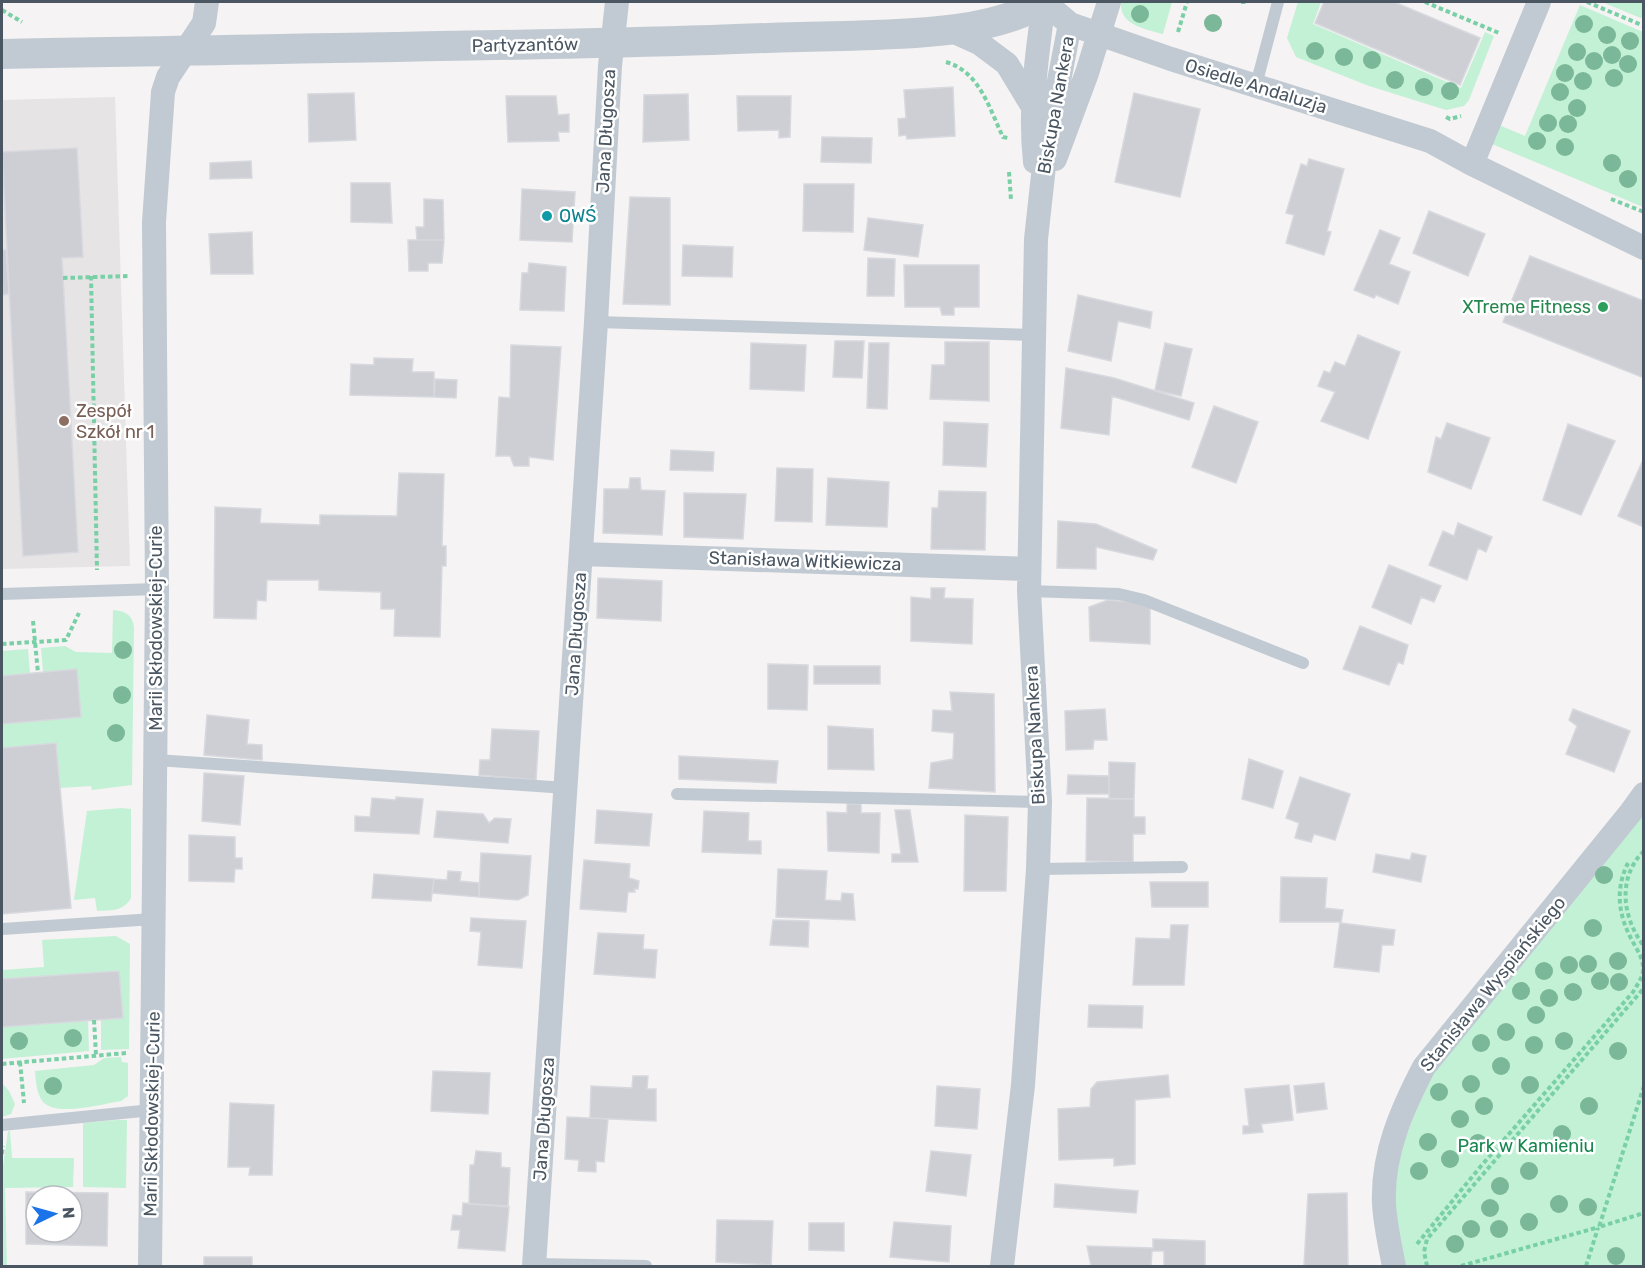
<svg xmlns="http://www.w3.org/2000/svg" width="1645" height="1268" font-family="Rubik,sans-serif">
<style>
.education{fill:#e6e4e5}
.green{fill:#c3f1d5}
.building{fill:#cdcfd5;stroke:#d7d9de;stroke-width:1.5;fill-rule:evenodd}
.lines{fill:none;stroke-linecap:round;stroke-linejoin:round}
.path{stroke:#7ad0a6;stroke-width:4;stroke-dasharray:4.5 3;stroke-linecap:butt}
.service{stroke:#c1cad2;stroke-width:12}
.minor{stroke:#c1cad2;stroke-width:24}
.tertiary{stroke:#c1cad2;stroke-width:30}
.tree{fill:#7bb799}
.culture-dot{fill:#0f9aa8;stroke:#fff;stroke-width:2}
.leisure-dot{fill:#2e9e5b;stroke:#fff;stroke-width:2}
.education-dot{fill:#8d6e63;stroke:#fff;stroke-width:2}
.labels{text-anchor:middle;stroke-width:5;stroke-linejoin:round;paint-order:stroke}
.street-label{font-size:18px;fill:#4a5661;stroke:#fff}
.culture-label{font-size:18px;fill:#0d838f;stroke:#fff;text-anchor:start}
.leisure-label{font-size:18px;fill:#27864d;stroke:#fff;text-anchor:end}
.education-label{font-size:18px;fill:#785e54;stroke:#fff;text-anchor:start}
.park-label{font-size:18px;fill:#17864f;stroke:#fff}
</style>
<rect width="100%" height="100%" fill="#f5f3f3"/>
<path class="education" d="M115,97L130,566L2,569V100Z"/>
<path class="green" d="M1121,2H1172L1163,34C1145,29 1119,25 1121,2Z
M1298,2H1321L1313,24L1461,88L1485,32L1494,36L1469,100L1464,106L1446,110L1369,86L1296,57L1287,38Z
M1602,2H1643V19Z
M1580,5L1643,32V207L1492,144L1499,125L1525,136Z
M113,610C125,611 132,614 134,627L132,785L92,790L91,786L60,788L56,743L2,748V724L81,717L43,672L41,648L65,646L76,652L112,653Z
M28,649L30,674L2,676V651Z
M121,808L131,809V898C123,912 111,910 97,911L95,898L74,900L87,811Z
M1643,810V1266H1403L1395,1217L1396,1162L1428,1079Z
M116,936L130,944L129,1049L101,1050V1020L122,1017L119,971L2,979V970L44,967L42,940Z
M88,1021L89,1051L2,1059V1027Z
M121,1057L122,1062L128,1063V1096L121,1101C102,1104 57,1117 43,1102C36,1093 36,1081 35,1071L94,1065L104,1058Z
M2,1083L9,1091L15,1104L11,1114L2,1117Z
M116,1120H127L126,1188L83,1187V1123Z
M8,1131H10L12,1158H74L73,1187L5,1188L7,1266H2V1173Z"/>
<path class="building" d="M1324,2H1394L1480,38L1460,85L1315,23Z
M953,87L955,136L907,139L906,135L899,136L898,119L906,118L904,90Z
M354,93L356,140L309,142L308,94Z
M1134,93L1200,109L1180,197L1115,182Z
M688,94L689,140L643,142L644,95Z
M506,96H556L558,115L569,114V132H558L559,141L508,142Z
M737,96H791L790,137L779,138V130L738,131Z
M822,137L872,138L871,163L821,162Z
M77,148L83,257L62,258L78,552L23,556L2,152Z
M1309,159L1344,169L1327,231L1331,232L1324,255L1286,243L1294,215L1286,213L1301,164L1307,166Z
M251,161L252,178L210,179V163Z
M351,183H390L392,223L351,222Z
M804,184H854L853,232L803,231Z
M522,189L575,192L572,242L520,240Z
M630,197L670,198V305L623,304Z
M424,199L443,200L444,240H417L416,227H424Z
M1429,211L1485,234L1468,276L1413,253Z
M868,218L923,225L918,257L864,250Z
M1380,230L1400,238L1389,264L1410,272L1398,304L1376,295L1374,298L1354,290Z
M252,232L253,274H211L209,234Z
M408,240H444L442,263H428V271H409Z
M683,245L733,247L732,277L682,276Z
M2,250H6L9,294L2,295Z
M1530,256L1644,301V378L1503,322Z
M868,258L895,259L894,296H867Z
M529,263L566,267L564,311L520,310L522,273H528Z
M904,265H979V307H954V315H942L940,307H905Z
M1078,295L1152,312L1150,328L1118,321L1111,361L1068,351Z
M1358,335L1400,352L1368,439L1321,421L1335,392L1318,386L1324,371L1330,373L1335,362L1345,366Z
M835,341H864L862,378L833,377Z
M945,342H989V401L930,399L932,365H945Z
M751,343L806,345L804,391L750,389Z
M869,343H889L887,409L867,408Z
M1165,343L1192,349L1181,396L1155,390Z
M511,345L561,347L553,460L529,457V466H514L510,456H496L499,397L510,398Z
M374,358L413,359L412,372H434V397L350,395L351,364L374,365Z
M1066,368L1114,378L1194,403L1189,420L1112,396L1109,435L1061,428Z
M435,379L457,380L456,398L434,397Z
M1214,406L1258,422L1236,483L1192,467Z
M944,422L988,424L986,467L943,465Z
M1447,423L1490,438L1471,489L1428,472L1436,437L1441,439Z
M1568,424L1615,441L1581,515L1543,500Z
M671,450L714,452L713,471L670,470Z
M1642,462L1644,463V527L1618,516Z
M777,468L813,469L812,522L775,521Z
M399,473L444,474L442,546H446V566H442L440,637L394,636L395,609H381V592L319,590V580H267L266,601L257,600L256,619L214,618L215,507L261,509L260,523L320,525V515L397,516Z
M630,478H640L641,490L665,491L662,535L603,533L604,489H629Z
M828,478L889,482L887,527L826,525Z
M939,491L986,492L985,550L931,549L932,508H938Z
M684,493L746,494L743,539L684,537Z
M1058,521L1096,524L1157,550L1153,560L1096,547V569L1057,568Z
M1458,523L1492,537L1486,552L1478,548L1467,580L1429,565L1443,531L1454,536Z
M1389,565L1441,586L1434,602L1421,597L1411,624L1372,607Z
M598,578L662,581L661,621L597,618Z
M931,588H945L944,598L973,599L972,644L911,641V597L931,599Z
M1108,600L1144,603L1150,608V644L1090,641L1089,607Z
M1360,626L1408,645L1403,664L1398,662L1389,685L1343,669Z
M768,664L808,665L807,710L768,709Z
M814,666H880V684H814Z
M77,669L81,717L2,724V676Z
M950,692L994,694L995,792L929,788L931,763L953,759L954,733L932,731L933,710L952,711Z
M1105,709L1107,740H1094L1093,749L1066,750L1065,711Z
M1573,709L1630,731L1614,772L1566,754L1577,726L1569,720Z
M207,715L249,720L247,744L262,745V760L204,755Z
M828,726L873,729L874,770L828,769Z
M492,729L539,731L536,780L479,775L480,760H490Z
M56,743L71,908L2,914V748Z
M679,756L778,761L776,783L679,779Z
M1249,759L1283,771L1273,808L1242,799Z
M1109,762L1135,763L1134,799H1109Z
M204,773L244,776L240,825L202,821Z
M1068,775L1109,776V794H1067Z
M1300,777L1350,794L1335,840L1314,834L1311,842L1295,838L1299,823L1286,818Z
M396,797L423,799L419,834L355,831V816L370,817L372,798L396,800Z
M1087,798L1134,799V817H1145V834H1133V862L1086,861Z
M847,804H861V813H880L879,853L828,851L827,812L847,813Z
M597,810L652,814L649,846L595,843Z
M895,810H910L918,862H892V854H901Z
M437,811L483,814L489,823L495,818L511,819L508,843L434,837Z
M704,811L749,813L748,841H761V854L702,852Z
M965,815L1008,817L1006,891H964Z
M189,835L235,837V858H242V869H235L234,882L189,881Z
M481,853L531,856L528,895L518,900L479,897Z
M1412,853L1426,856L1421,882L1373,872L1376,854L1410,860Z
M584,860L630,864L629,878L639,881L638,889H634L635,892H628L626,912L580,909Z
M778,869L827,871L825,900L841,901L842,893L853,894L855,920L776,917Z
M448,871L461,872L460,881L479,883V897L432,893L434,879L447,880Z
M374,874L434,879L431,901L372,898Z
M1281,877L1327,878L1325,908L1343,910L1341,923L1395,930L1393,945H1382L1379,972L1334,967L1340,922H1280Z
M1150,882H1208V907H1152Z
M471,918L526,921L522,968L478,965L481,932L470,931Z
M773,920L809,921L808,947L770,945Z
M1171,925H1188L1184,985H1133L1136,938L1170,939Z
M598,933L644,935L643,949L657,950L655,978L594,974Z
M119,971L123,1018L2,1027V979Z
M1089,1005L1143,1006L1142,1028L1088,1027Z
M433,1071L490,1073L488,1114L431,1111Z
M1168,1075L1170,1097L1135,1100V1164L1114,1166V1158L1059,1160L1058,1109L1090,1107L1091,1089L1097,1082Z
M633,1076H648L647,1089H656V1121L590,1118L591,1086L632,1088Z
M1324,1083L1327,1109L1297,1113L1294,1086Z
M1289,1085L1293,1120L1261,1124L1263,1132L1243,1134V1126H1249L1245,1089Z
M937,1086L980,1089L977,1129L935,1126Z
M230,1103L274,1105L272,1175H249L250,1167H228Z
M567,1117L608,1119L604,1162L596,1161V1172L578,1171L579,1160L565,1159Z
M476,1151L501,1153V1167L510,1168L508,1206L469,1204L470,1165H474Z
M931,1151L971,1155L966,1196L926,1191Z
M1055,1184L1138,1191L1136,1213L1054,1207Z
M26,1192L108,1193L107,1246L26,1244ZM36,1196H72V1232H36Z
M1347,1193L1348,1266H1304L1308,1194Z
M463,1203L509,1207L505,1251L458,1248L460,1230H451L453,1215L462,1216Z
M717,1220L773,1221L771,1265L716,1262Z
M894,1222L951,1226L949,1262L890,1257Z
M809,1223H844V1251L809,1250Z
M1153,1239L1205,1241V1266H1164V1251H1152L1151,1266H1091L1087,1246L1153,1248Z
M204,1257H252V1266H204Z"/>
<g class="lines">
<path class="path" d="M1241,2H1248
M1425,2L1499,33
M1587,2L1644,26
M2,10L22,22
M1178,32L1187,2
M946,62C980,72 989,108 1003,137L1008,138
M1446,117L1450,119L1461,116
M1009,172L1011,200
M1611,199L1644,212
M91,276L97,570
M63,278L129,276
M33,621L38,673
M2,644L66,640L79,613
M1644,851C1617,877 1622,918 1644,946
M94,1020L96,1055
M20,1062L24,1103
M2,1064L126,1053
M1644,1086L1599,1227L1644,1213
M2,1154L3,1146
M1417,1244L1481,1166L1633,992C1637,985 1642,979 1643,971C1644,961 1639,953 1634,944C1619,918 1614,891 1628,863
M1427,1266L1424,1252L1427,1239L1644,988
M1461,1266L1599,1227
M1586,1266L1598,1228"/>
<path class="service" d="M1256,85L1278,2
M596,322L1034,335
M1029,591L1119,594L1144,600L1303,663
M2,594L157,589
M156,760L566,788
M677,794L1040,802
M1038,869L1182,867
M2,929L154,919
M2,1125L152,1110
M534,1264L646,1266"/>
<path class="minor" d="M1044,2L1070,24L1171,59L1430,141L1472,164L1644,248
M948,29L979,43L1007,64L1033,107
M1055,159L1087,73L1109,2
M1035,162C1029,108 1037,55 1044,2
M1472,164L1539,2
M581,554L1029,569
M150,1266L157,589L154,222L163,92L168,77L204,23L207,2
M534,1266L596,322L610,66L617,2
M1002,1266L1023,1085L1038,869L1040,802L1029,591L1036,239L1046,148L1070,24
M1394,1266C1390,1246 1385,1224 1384,1203C1382,1154 1402,1109 1424,1067L1631,812L1644,794"/>
<path class="tertiary" d="M2,54C239,49 476,47 712,40C756,38 800,37 844,36C906,34 991,34 1044,2"/>
</g>
<g class="tree">
<circle cx="1140" cy="14" r="9"/>
<circle cx="1213" cy="23" r="9"/>
<circle cx="1584" cy="24" r="9"/>
<circle cx="1607" cy="35" r="9"/>
<circle cx="1630" cy="41" r="9"/>
<circle cx="1315" cy="51" r="9"/>
<circle cx="1577" cy="52" r="9"/>
<circle cx="1612" cy="55" r="9"/>
<circle cx="1344" cy="57" r="9"/>
<circle cx="1372" cy="60" r="9"/>
<circle cx="1594" cy="61" r="9"/>
<circle cx="1628" cy="64" r="9"/>
<circle cx="1565" cy="73" r="9"/>
<circle cx="1614" cy="78" r="9"/>
<circle cx="1395" cy="80" r="9"/>
<circle cx="1583" cy="81" r="9"/>
<circle cx="1424" cy="87" r="9"/>
<circle cx="1450" cy="91" r="9"/>
<circle cx="1560" cy="92" r="9"/>
<circle cx="1577" cy="108" r="9"/>
<circle cx="1548" cy="123" r="9"/>
<circle cx="1568" cy="124" r="9"/>
<circle cx="1537" cy="141" r="9"/>
<circle cx="1565" cy="147" r="9"/>
<circle cx="1612" cy="163" r="9"/>
<circle cx="1628" cy="179" r="9"/>
<circle cx="123" cy="650" r="9"/>
<circle cx="122" cy="695" r="9"/>
<circle cx="116" cy="733" r="9"/>
<circle cx="1604" cy="875" r="9"/>
<circle cx="1593" cy="928" r="9"/>
<circle cx="1618" cy="961" r="9"/>
<circle cx="1588" cy="964" r="9"/>
<circle cx="1569" cy="965" r="9"/>
<circle cx="1544" cy="971" r="9"/>
<circle cx="1600" cy="981" r="9"/>
<circle cx="1619" cy="982" r="9"/>
<circle cx="1521" cy="991" r="9"/>
<circle cx="1573" cy="992" r="9"/>
<circle cx="1549" cy="998" r="9"/>
<circle cx="1536" cy="1015" r="9"/>
<circle cx="1506" cy="1032" r="9"/>
<circle cx="73" cy="1038" r="9"/>
<circle cx="19" cy="1041" r="9"/>
<circle cx="1564" cy="1041" r="9"/>
<circle cx="1481" cy="1043" r="9"/>
<circle cx="1534" cy="1045" r="9"/>
<circle cx="1618" cy="1051" r="9"/>
<circle cx="1501" cy="1066" r="9"/>
<circle cx="1471" cy="1084" r="9"/>
<circle cx="1530" cy="1085" r="9"/>
<circle cx="53" cy="1086" r="9"/>
<circle cx="1439" cy="1092" r="9"/>
<circle cx="1484" cy="1106" r="9"/>
<circle cx="1589" cy="1106" r="9"/>
<circle cx="1460" cy="1119" r="9"/>
<circle cx="1562" cy="1134" r="9"/>
<circle cx="1428" cy="1142" r="9"/>
<circle cx="1478" cy="1143" r="9"/>
<circle cx="1450" cy="1159" r="9"/>
<circle cx="1419" cy="1171" r="9"/>
<circle cx="1529" cy="1171" r="9"/>
<circle cx="1500" cy="1186" r="9"/>
<circle cx="1559" cy="1204" r="9"/>
<circle cx="1588" cy="1207" r="9"/>
<circle cx="1490" cy="1208" r="9"/>
<circle cx="1529" cy="1222" r="9"/>
<circle cx="1471" cy="1229" r="9"/>
<circle cx="1499" cy="1229" r="9"/>
<circle cx="1455" cy="1244" r="9"/>
<circle cx="1616" cy="1256" r="9"/>
</g>
<circle class="culture-dot" cx="547" cy="216" r="6"/>
<circle class="leisure-dot" cx="1603" cy="307" r="6"/>
<circle class="education-dot" cx="64" cy="421" r="6"/>
<g class="labels">
<g class="street-label">
<text transform="translate(525 45) rotate(-1)" y="6">Partyzantów</text>
<text transform="translate(1256 86) rotate(17)" y="6">Osiedle Andaluzja</text>
<text transform="translate(1056 105) rotate(-80)" y="6">Biskupa Nankera</text>
<text transform="translate(606 131) rotate(-87)" y="6">Jana Długosza</text>
<text transform="translate(805 561) rotate(2)" y="6">Stanisława Witkiewicza</text>
<text transform="translate(156 628) rotate(-90)" y="6">Marii Skłodowskiej-Curie</text>
<text transform="translate(576 634) rotate(-86)" y="6">Jana Długosza</text>
<text transform="translate(1035 735) rotate(-93)" y="6">Biskupa Nankera</text>
<text transform="translate(1493 984) rotate(-51)" y="6">Stanisława Wyspiańskiego</text>
<text transform="translate(152 1114) rotate(-89)" y="6">Marii Skłodowskiej-Curie</text>
<text transform="translate(544 1119) rotate(-86)" y="6">Jana Długosza</text>
</g>
<g class="culture-label">
<text x="559" y="222">OWŚ</text>
</g>
<g class="leisure-label">
<text x="1591" y="313">XTreme Fitness</text>
</g>
<g class="education-label">
<text x="76" y="417">Zespół<tspan x="76" dy="21">Szkół nr 1</tspan></text>
</g>
<g class="park-label">
<text x="1526" y="1152">Park w Kamieniu</text>
</g>
</g>
<rect width="1645" height="1268" fill="none" stroke="#4a5661" stroke-width="6"/>
<g transform="translate(54 1214) rotate(85)"><circle r="28" fill="#ffffff" stroke="#b7bbc0" stroke-width="1.5"/>
<path d="M0-4.5L10 22L0 15L-10 22Z" fill="#1a73e8"/>
<text y="-9" font-size="16" font-weight="bold" text-anchor="middle" fill="#4a5661">N</text>
</g>
</svg>
